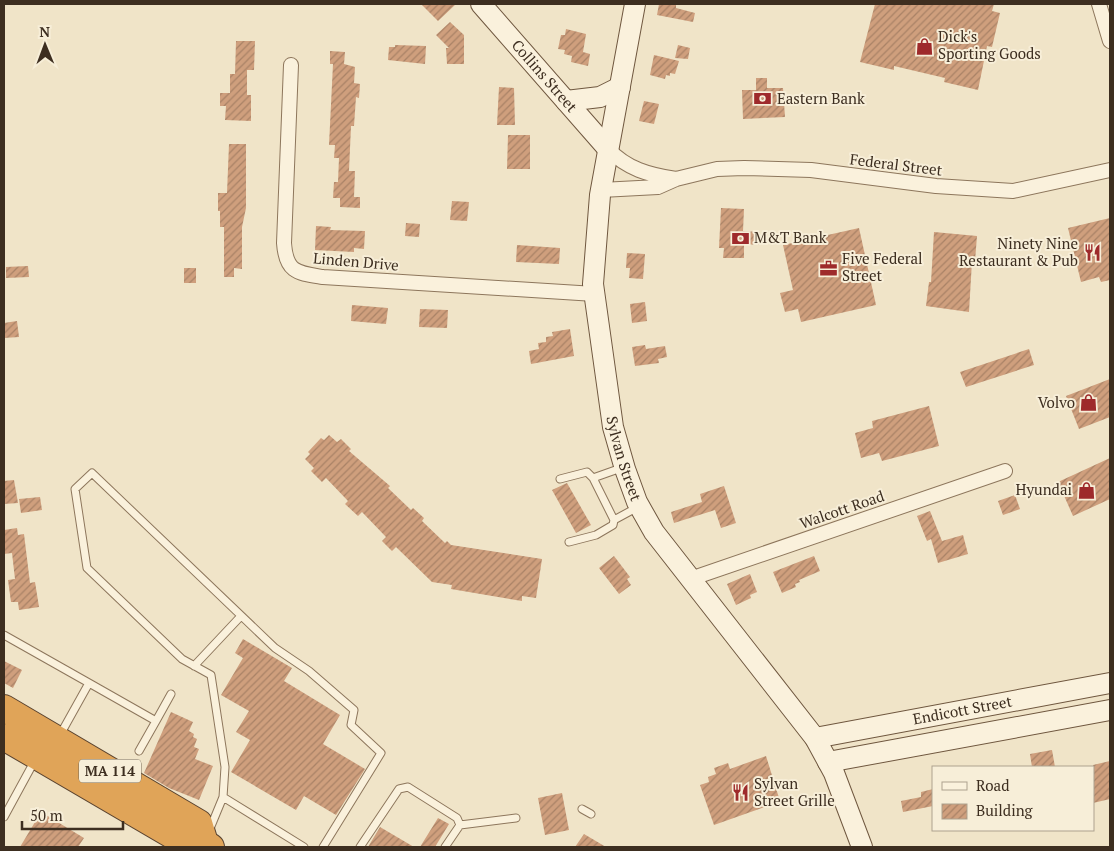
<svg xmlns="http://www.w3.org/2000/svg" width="1114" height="851" font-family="'PT Serif',serif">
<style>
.building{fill:url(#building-hatch)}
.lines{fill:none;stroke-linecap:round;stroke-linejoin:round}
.lane-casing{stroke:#8d765c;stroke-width:9}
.street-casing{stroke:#8d765c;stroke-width:16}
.secondary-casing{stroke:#6f573f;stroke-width:22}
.highway-casing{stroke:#5b4430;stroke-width:28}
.lane{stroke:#faf1dc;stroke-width:7}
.street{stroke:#faf1dc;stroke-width:14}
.secondary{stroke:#faf1dc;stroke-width:20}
.highway{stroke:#e0a458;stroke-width:26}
.labels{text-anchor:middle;stroke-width:4;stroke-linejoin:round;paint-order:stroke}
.shield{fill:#f7eed8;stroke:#756857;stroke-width:1}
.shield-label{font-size:14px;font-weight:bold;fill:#3d2e20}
.poi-label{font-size:15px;fill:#3d2e20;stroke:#f7eed8;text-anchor:start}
.street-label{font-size:15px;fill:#3d2e20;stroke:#f7eed8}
</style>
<defs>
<pattern id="building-hatch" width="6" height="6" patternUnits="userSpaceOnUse" patternTransform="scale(1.25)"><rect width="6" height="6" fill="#cf9f7d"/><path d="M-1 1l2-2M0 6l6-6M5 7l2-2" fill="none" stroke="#a98266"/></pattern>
</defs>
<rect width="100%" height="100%" fill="#f0e4c8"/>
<path class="building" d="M421,4H456L438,21Z
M659,4H676V8L695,13L693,22L657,15Z
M875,4H994L992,11L1000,13L992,47L987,46L978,90L944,82L945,78L894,66V70L860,62Z
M450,22L464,35V64H447L446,48H449L436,35Z
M566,29L586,34L583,52L590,54L588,66L571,62L572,56L564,54L565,50L558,49L561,35H565Z
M236,41H255L254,70H247V95H251V121L225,120L226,106H220V93H230V74H235Z
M395,45L426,46L425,64L388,60L389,47H395Z
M678,45L690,48L688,59L675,58Z
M330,51L345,52L344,64L355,67L354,83L360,84L359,98L356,97L354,126H351L349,171H355L354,197H360V208L340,207V198H333L334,182H338L339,158H334L335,145H329L333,64H330Z
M654,55L679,61L675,74L670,73V76L666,75L665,79L650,75Z
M756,78H767V88H783L785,117L743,119L742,90H756Z
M499,87L514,88L515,125H497Z
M644,101L659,104L654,124L639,121Z
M508,135H530V169H507Z
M229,144H246V208L242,227V269L234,268V277H224V227H220V211H218V193H227Z
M452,201L469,202L467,221L450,220Z
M721,208L744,209L743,231L760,232L759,245L744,244V258H723L724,248H719Z
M1110,218V280L1101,282L1099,277L1081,282L1068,228Z
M406,223L420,224L419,237L405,236Z
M316,226L331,227L330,230L365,231L364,249L354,248V252L315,250Z
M859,228L876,305L801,322L798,309L785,312L780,293L793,290L783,245Z
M934,232L977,236L975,261H972L969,312L926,306L929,282H931Z
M517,245L560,248L559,264L516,262Z
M627,253L645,254L643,279L629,278L630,268H626Z
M28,266L29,277L6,278V267Z
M184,268H196V283H184Z
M645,302L647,321L632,323L630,304Z
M352,305L388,308L386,324L351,321Z
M420,309L448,310L447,328L419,327Z
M17,321L19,337L4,338V323Z
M570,329L574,356L531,364L529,351L539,349L538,343L546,342V337L553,336L552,332Z
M645,345L646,349L665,346L667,357L658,359L659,363L635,366L632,347Z
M1029,349L1034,365L966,387L960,372Z
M1110,379V417L1079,429L1066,396Z
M929,406L939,446L882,461L879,453L861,458L855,433L873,428L872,421Z
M329,435L337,442L341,439L351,449L349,451L390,486L388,488L411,510L413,508L424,518L422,521L445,543L447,541L451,545L542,559L536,598L522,596V601L451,589L452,585L432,582L396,547L392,551L382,541L386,537L362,512L358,516L345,504L348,501L326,478L322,482L311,471L314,468L305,459L310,454L308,452L321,438L324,440Z
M1110,458V499L1073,516L1058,482Z
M14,480L18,503L4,504V481Z
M567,483L591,525L576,533L552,490Z
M724,486L736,523L721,528L715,510L674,523L671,512L702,502L700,494Z
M1015,495L1020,509L1003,515L998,501Z
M40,497L42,510L21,513L19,499Z
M930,511L942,541L963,535L968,554L938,563L931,539L927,541L917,516Z
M17,528L18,535L24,534L30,583L35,582L39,607L19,610L18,602H11L8,580L15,579L12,553L4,554V530Z
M614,556L630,577L627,579L631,585L619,594L599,568Z
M814,556L820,571L799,580L800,582L795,584L796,587L782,593L773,572Z
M750,574L757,592L750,595L751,598L736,605L727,584Z
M243,639L292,668L284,681L340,715L323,744L365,769L336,815L304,796L296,810L231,772L250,740L236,732L249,711L221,695L243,658L235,653Z
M4,661L22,670L13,688L4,683Z
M171,712L193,722L189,731L194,734L193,737L197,739L194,747L199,749L195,759L213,766L199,800L169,788L144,773Z
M1052,750L1055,767H1032L1030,754Z
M766,756L779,798L764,803L765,807L714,825L700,785L709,782L708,777L716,774L714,768L728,763L730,769Z
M1110,761V799L1093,803V765Z
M933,789V806L903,812L901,801L921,797V792Z
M562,793L569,830L545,835L538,798Z
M41,812L84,838L78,847H20Z
M438,818L449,824L435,847H420Z
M380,827L414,847H368Z
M584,834L606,847H575Z"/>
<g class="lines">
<defs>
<path id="lane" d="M560,479L587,472L593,478
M614,520L593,478L624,467
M569,542L596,535L613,525L614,520L638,507
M4,635L89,683L60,735
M194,666L241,616
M89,683L156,721L171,694
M139,751L156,721
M223,797L304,847
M582,809L591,814
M4,817L35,760
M209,831L223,797L225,767L211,675L182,659L87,568L75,489L92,473L275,648L309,671L354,710L351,725L381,753L323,847
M360,847L399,789L408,787L457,818L460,825
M445,847L460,825L516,818"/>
<path id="street" d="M1099,4L1110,41
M291,65L284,243C286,273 298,273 323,277L595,294
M608,149C627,169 649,175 676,179
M601,190L658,187L676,179L717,169L744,168L811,170L936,186L1013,191L1110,170
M690,579L1005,471"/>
<g id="secondary">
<path id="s1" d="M481,4L608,149"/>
<path id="s2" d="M635,4L600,195L593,284L613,427L625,469L637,502L654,532L815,738L834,773L862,847"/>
<path d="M566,101L600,97L620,87"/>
<path id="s3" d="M815,738L1110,683"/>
<path d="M828,762L1110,710"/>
</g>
<path id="highway" d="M4,708L199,823L205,843
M4,737L182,841L205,843L211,847"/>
</defs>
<use href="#lane" class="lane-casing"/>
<use href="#street" class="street-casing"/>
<use href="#secondary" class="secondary-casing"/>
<use href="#highway" class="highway-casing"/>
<use href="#lane" class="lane"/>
<use href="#street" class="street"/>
<use href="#secondary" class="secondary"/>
<use href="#highway" class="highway"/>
</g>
<defs>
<symbol id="shop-bare" viewBox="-9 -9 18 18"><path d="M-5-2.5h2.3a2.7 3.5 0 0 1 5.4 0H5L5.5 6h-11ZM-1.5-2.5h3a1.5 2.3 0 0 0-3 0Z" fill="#9e2a2b" stroke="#f7eed8" stroke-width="2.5" paint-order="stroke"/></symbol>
<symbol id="bank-bare" viewBox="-9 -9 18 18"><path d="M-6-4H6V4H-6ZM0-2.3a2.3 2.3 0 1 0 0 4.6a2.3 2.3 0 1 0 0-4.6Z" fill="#9e2a2b" stroke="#f7eed8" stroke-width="2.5" paint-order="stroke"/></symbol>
<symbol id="restaurant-bare" viewBox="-9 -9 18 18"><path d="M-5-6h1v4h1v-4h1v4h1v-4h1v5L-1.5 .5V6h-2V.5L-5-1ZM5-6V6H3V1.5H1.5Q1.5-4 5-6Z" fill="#9e2a2b" stroke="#f7eed8" stroke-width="2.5" paint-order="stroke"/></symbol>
<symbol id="office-bare" viewBox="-9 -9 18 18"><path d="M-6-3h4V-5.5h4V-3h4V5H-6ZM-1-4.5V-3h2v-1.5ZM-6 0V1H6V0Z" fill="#9e2a2b" stroke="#f7eed8" stroke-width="2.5" paint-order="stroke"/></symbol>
</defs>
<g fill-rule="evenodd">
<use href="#shop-bare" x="912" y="34" width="25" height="25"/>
<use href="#bank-bare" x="750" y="86" width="25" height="25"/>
<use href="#bank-bare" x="728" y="226" width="25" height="25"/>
<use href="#restaurant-bare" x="1080" y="240" width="25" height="25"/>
<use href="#office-bare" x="816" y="256" width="25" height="25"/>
<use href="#shop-bare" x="1076" y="390" width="25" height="25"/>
<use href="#shop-bare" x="1074" y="478" width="25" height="25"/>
<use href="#restaurant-bare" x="728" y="780" width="25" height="25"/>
</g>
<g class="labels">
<rect class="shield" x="79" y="759.5" width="62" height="23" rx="4"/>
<g class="shield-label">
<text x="110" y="776">MA 114</text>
</g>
<g class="poi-label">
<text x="938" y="42">Dick's<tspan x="938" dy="17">Sporting Goods</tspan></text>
<text x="777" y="104">Eastern Bank</text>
<text x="754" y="243">M&amp;T Bank</text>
<text x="1078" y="249" text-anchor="end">Ninety Nine<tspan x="1078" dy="17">Restaurant &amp; Pub</tspan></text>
<text x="842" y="264">Five Federal<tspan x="842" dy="17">Street</tspan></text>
<text x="1075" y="408" text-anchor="end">Volvo</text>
<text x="1072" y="495" text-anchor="end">Hyundai</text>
<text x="754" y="789">Sylvan<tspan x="754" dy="17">Street Grille</tspan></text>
</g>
<g class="street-label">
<text dy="5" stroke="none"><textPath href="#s1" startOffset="96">Collins Street</textPath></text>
<text transform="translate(896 165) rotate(7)" y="5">Federal Street</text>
<text transform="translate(356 262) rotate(5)" y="5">Linden Drive</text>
<text dy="5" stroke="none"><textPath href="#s2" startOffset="461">Sylvan Street</textPath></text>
<text transform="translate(842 510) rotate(-19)" y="5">Walcott Road</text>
<text dy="5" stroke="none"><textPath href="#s3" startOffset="150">Endicott Street</textPath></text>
</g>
</g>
<rect width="1114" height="851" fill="none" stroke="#3d2e20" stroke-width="10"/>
<rect x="932" y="766" width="162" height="65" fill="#f7eed8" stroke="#ada18e"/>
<rect x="942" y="782" width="25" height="8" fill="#faf1dc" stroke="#ada18e"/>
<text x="976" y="791" font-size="15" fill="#3d2e20">Road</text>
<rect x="942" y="804" width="25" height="15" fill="url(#building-hatch)" stroke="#ada18e"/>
<text x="976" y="816" font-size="15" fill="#3d2e20">Building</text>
<g transform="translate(45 45) rotate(359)" stroke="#f7eed8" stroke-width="4" paint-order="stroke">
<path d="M0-4L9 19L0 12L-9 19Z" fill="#3d2e20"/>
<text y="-8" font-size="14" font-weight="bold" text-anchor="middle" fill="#3d2e20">N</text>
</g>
<path d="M22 821v8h101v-8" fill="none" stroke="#3d2e20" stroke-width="2.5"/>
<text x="30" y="821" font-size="15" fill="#3d2e20" stroke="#f7eed8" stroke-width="4" paint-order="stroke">50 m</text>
</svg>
